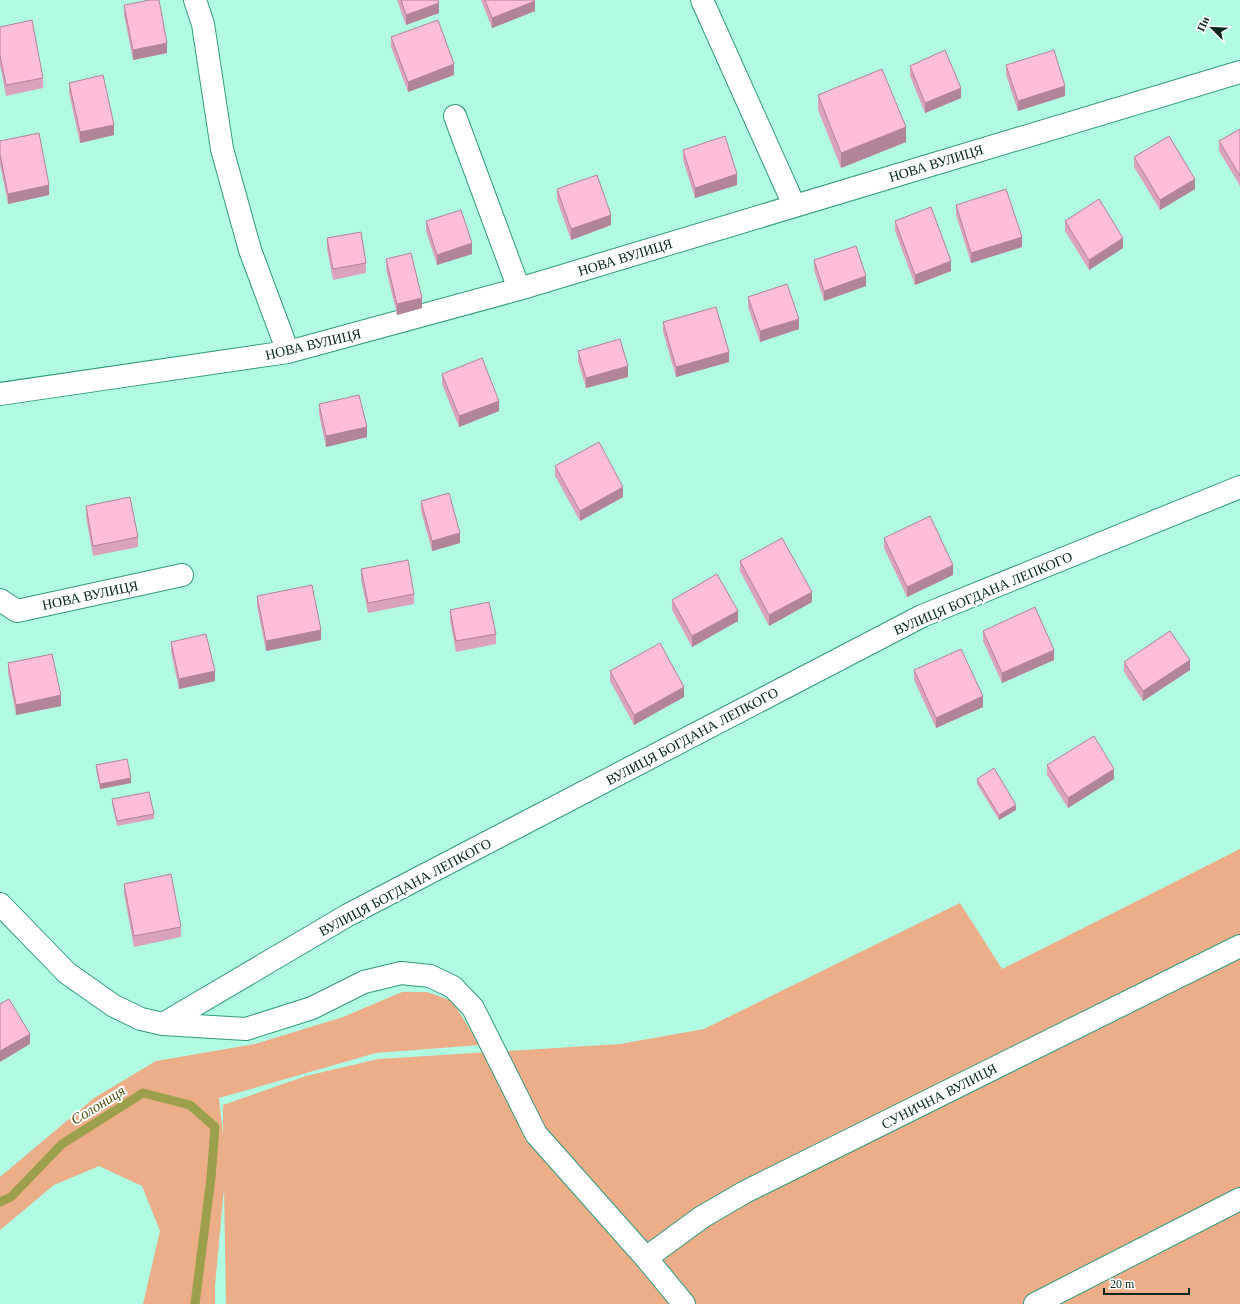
<svg xmlns="http://www.w3.org/2000/svg" width="1240" height="1304" font-family="'Times New Roman',serif">
<style>
.green{fill:#ecae89}
.lines{fill:none;stroke-linecap:round;stroke-linejoin:round}
.stream{stroke:#9ca04c;stroke-width:9}
.minor-casing{stroke:#339a7e;stroke-width:24}
.minor{stroke:#fff;stroke-width:22}
.wall{fill:#daa3bb}
.shaded-wall{fill:#b28498}
.building{fill:#febdd9;stroke:#b28498}
.labels{text-anchor:middle;stroke-width:4;stroke-linejoin:round;paint-order:stroke}
.street-label{font-size:14px;fill:#07271e;stroke:#fff}
.water-label{font-size:15px;font-style:italic;fill:#515415;stroke:#fff}
</style>
<rect width="100%" height="100%" fill="#b0fbe2"/>
<path class="green" d="M1240,849V1304H226L224,1188L215,1286V1304H143L160,1231L142,1186L99,1166L54,1185L0,1230V1177L94,1098L156,1061L255,1044L343,1017L402,992H427L452,1001L480,1045L376,1053L219,1098L223,1135V1105L306,1076L378,1059L620,1044L704,1029L960,903L1002,969Z"/>
<g class="lines">
<path class="stream" d="M0,1202L11,1197L62,1144L143,1093L190,1105L215,1127L211,1178L195,1304"/>
<defs>
<path id="minor" d="M195,0L203,24L222,149L250,250L288,352
M702,0L794,205
M455,116L519,289
M0,394L288,352L519,289L1240,72
M0,600L17,611L182,575
M0,904L67,973L114,1006L141,1019L163,1024L246,1029L312,1008L364,982L401,973L430,976L453,987L473,1008L536,1134L646,1258L684,1304
M163,1024L348,915L922,616L1240,487
M646,1258L702,1217L745,1192L1240,946
M1035,1304L1240,1199"/>
</defs>
<use href="#minor" class="minor-casing"/>
<use href="#minor" class="minor"/>
</g>
<path class="wall" d="M397,0H438L439,13L406,25Z
M481,0H534L535,11L492,28Z
M124,5L167,53L133,60L124,15Z
M0,27L43,78V88L6,96L0,65Z
M391,37L454,75L408,92L391,47Z
M1006,65L1065,96L1018,111L1006,75Z
M910,66L961,98L925,113L910,76Z
M69,83L114,135L80,143L69,93Z
M818,95L906,142L841,168L818,110Z
M1240,129V186L1219,151V141Z
M0,141L49,195L8,204L0,165Z
M683,150L737,185L695,198L683,160Z
M1134,157L1195,189L1160,210L1134,167Z
M557,189L611,225L571,240L557,200Z
M956,205L1022,247L971,263L956,215Z
M426,221L472,254L437,265L426,231Z
M895,221L951,271L915,285L895,231Z
M1065,221L1123,248L1089,270L1065,231Z
M327,238L366,263V273L333,280L327,249Z
M386,259L422,308L397,315L386,269Z
M814,260L866,286L824,301L814,270Z
M748,297L799,329L760,342L748,307Z
M663,322L729,362L676,377L663,332Z
M578,351L628,377L586,388L578,361Z
M442,374L499,411L459,427L442,384Z
M319,404L367,437L326,447L319,414Z
M555,466L623,497L580,521L555,476Z
M421,501L460,543L432,551L421,511Z
M86,506L138,537V547L93,556L86,517Z
M884,538L953,575L907,597L884,548Z
M740,561L812,602L769,626L740,571Z
M361,569L414,594V604L368,613L361,580Z
M257,596L321,640L266,651L257,606Z
M672,600L738,621L692,647L672,610Z
M450,610L496,634V644L456,652L450,620Z
M983,631L1054,660L1002,683L983,641Z
M171,642L215,681L179,689L171,652Z
M1124,662L1190,670L1143,701L1124,672Z
M8,663L61,706L16,715L8,673Z
M914,670L983,707L936,728L914,680Z
M610,671L684,697L634,725L610,681Z
M96,765L131,783L100,789L96,770Z
M1047,765L1114,779L1068,808L1047,775Z
M977,779L1016,810L999,820L977,784Z
M112,799L154,814V819L117,826L112,804Z
M124,884L181,927V937L134,947L124,894Z"/>
<path class="shaded-wall" d="M535,1V11L492,28V18Z
M439,3V13L406,25V15Z
M167,43V53L133,60V50Z
M454,64V75L408,92V82Z
M1065,86V96L1018,111V101Z
M961,88V98L925,113V103Z
M114,125V135L80,143V132Z
M906,127V142L841,168V153Z
M737,174V185L695,198V188Z
M1195,179V189L1160,210V200Z
M49,185V195L8,204V194Z
M611,215V225L571,240V229Z
M1022,237V247L971,263V253Z
M1123,238V248L1089,270V260Z
M472,243V254L437,265V255Z
M951,261V271L915,285V275Z
M866,276V286L824,301V291Z
M422,298V308L397,315V304Z
M799,319V329L760,342V331Z
M729,352V362L676,377V367Z
M628,366V377L586,388V378Z
M499,401V411L459,427V416Z
M367,427V437L326,447V436Z
M623,487V497L580,521V511Z
M460,533V543L432,551V541Z
M953,565V575L907,597V587Z
M812,592V602L769,626V615Z
M738,611V621L692,647V636Z
M321,630V640L266,651V641Z
M1054,650V660L1002,683V673Z
M1190,660V670L1143,701V691Z
M215,671V681L179,689V679Z
M684,687V697L634,725V715Z
M61,695V706L16,715V705Z
M983,696V707L936,728V718Z
M1114,769V779L1068,808V798Z
M131,778V783L100,789V784Z
M1016,805V810L999,820V815Z
M30,1034V1044L0,1062V1051Z"/>
<path class="building" d="M150,0H159L167,43L133,50L124,5Z
M401,0H438L439,3L406,15Z
M485,0H534L535,1L492,18Z
M32,20L43,78L6,85L0,55V27Z
M438,20L454,64L408,82L391,37Z
M945,50L961,88L925,103L910,66Z
M1054,50L1065,86L1018,101L1006,65Z
M882,69L906,127L841,153L818,95Z
M103,75L114,125L80,132L69,83Z
M1240,129V176L1219,141Z
M39,133L49,185L8,194L0,154V141Z
M725,136L737,174L695,188L683,150Z
M1169,136L1195,179L1160,200L1134,157Z
M597,175L611,215L571,229L557,189Z
M1006,189L1022,237L971,253L956,205Z
M1099,199L1123,238L1089,260L1065,221Z
M931,207L951,261L915,275L895,221Z
M461,210L472,243L437,255L426,221Z
M361,232L366,263L333,269L327,238Z
M856,246L866,276L824,291L814,260Z
M411,253L422,298L397,304L386,259Z
M787,284L799,319L760,331L748,297Z
M716,307L729,352L676,367L663,322Z
M620,339L628,366L586,378L578,351Z
M482,358L499,401L459,416L442,374Z
M359,395L367,427L326,436L319,404Z
M599,442L623,487L580,511L555,466Z
M449,493L460,533L432,541L421,501Z
M130,497L138,537L93,546L86,506Z
M930,516L953,565L907,587L884,538Z
M782,538L812,592L769,615L740,561Z
M408,560L414,594L368,603L361,569Z
M717,574L738,611L692,636L672,600Z
M312,585L321,630L266,641L257,596Z
M489,602L496,634L456,641L450,610Z
M1035,607L1054,650L1002,673L983,631Z
M1170,631L1190,660L1143,691L1124,662Z
M206,634L215,671L179,679L171,642Z
M660,643L684,687L634,715L610,671Z
M961,649L983,696L936,718L914,670Z
M52,654L61,695L16,705L8,663Z
M1094,736L1114,769L1068,798L1047,765Z
M127,759L131,778L100,784L96,765Z
M994,768L1016,805L999,815L977,779Z
M149,792L154,814L117,821L112,799Z
M171,874L181,927L134,936L124,884Z
M9,999L30,1034L0,1051V1004Z"/>
<g class="labels">
<g class="street-label">
<text transform="translate(936 163) rotate(-17)" y="5">НОВА ВУЛИЦЯ</text>
<text transform="translate(625 257) rotate(-17)" y="5">НОВА ВУЛИЦЯ</text>
<text transform="translate(313 344) rotate(-13)" y="5">НОВА ВУЛИЦЯ</text>
<text transform="translate(983 593) rotate(-23)" y="5">ВУЛИЦЯ БОГДАНА ЛЕПКОГО</text>
<text transform="translate(90 595) rotate(-12)" y="5">НОВА ВУЛИЦЯ</text>
<text transform="translate(692 736) rotate(-28)" y="5">ВУЛИЦЯ БОГДАНА ЛЕПКОГО</text>
<text transform="translate(405 887) rotate(-28)" y="5">ВУЛИЦЯ БОГДАНА ЛЕПКОГО</text>
<text transform="translate(939 1096) rotate(-27)" y="5">СУНИЧНА ВУЛИЦЯ</text>
</g>
<g class="water-label">
<text transform="translate(98 1105) rotate(-32)" y="5">Солониця</text>
</g>
</g>
<g transform="translate(1212 28) rotate(294)" stroke="#ffffff" stroke-width="3" paint-order="stroke">
<path d="M0-3L7 15L0 10L-7 15Z" fill="#07271e"/>
<text y="-6" font-size="11" font-weight="bold" text-anchor="middle" fill="#07271e">Пн</text>
</g>
<path d="M1104 1288v6h85v-6" fill="none" stroke="#07271e" stroke-width="2"/>
<text x="1110" y="1288" font-size="12" fill="#07271e" stroke="#ffffff" stroke-width="3" paint-order="stroke">20 m</text>
</svg>
